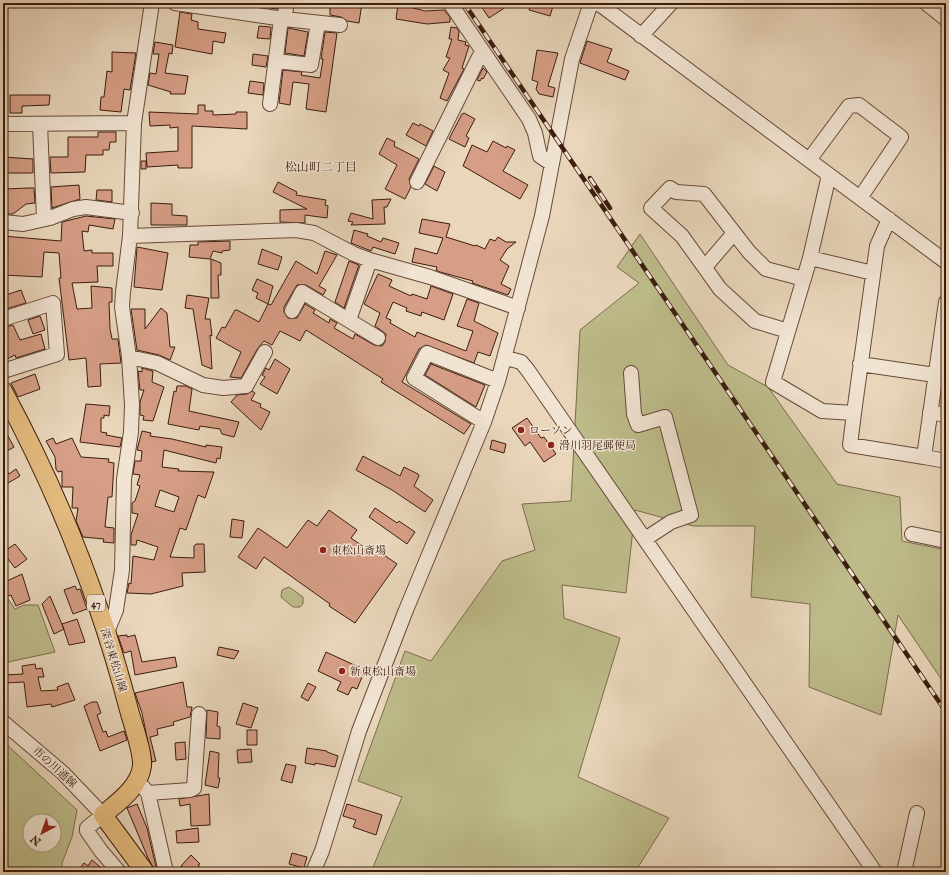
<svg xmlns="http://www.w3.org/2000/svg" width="949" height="875" font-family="'IM FELL English','Noto Serif JP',serif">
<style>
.green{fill:#bebc8b;stroke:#7d6c4c;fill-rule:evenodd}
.building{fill:#d69e86;stroke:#3c1c0e;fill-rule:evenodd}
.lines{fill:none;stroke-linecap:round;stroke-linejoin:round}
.minor-casing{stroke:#674a39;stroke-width:16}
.major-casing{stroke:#3c1c0e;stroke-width:20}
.minor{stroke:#f1e4d3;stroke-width:14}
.major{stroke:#e4bb7e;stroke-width:18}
.rail-casing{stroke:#3c1c0e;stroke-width:4.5}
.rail{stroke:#f1e4d3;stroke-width:3;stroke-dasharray:9;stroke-linecap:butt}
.poi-dot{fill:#8f2418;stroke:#f1e4d3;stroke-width:1.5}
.labels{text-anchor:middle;stroke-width:3;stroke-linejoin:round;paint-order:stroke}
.shield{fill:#f1e4d3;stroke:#725849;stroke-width:1}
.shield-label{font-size:10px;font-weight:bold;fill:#3c1c0e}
.poi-label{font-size:11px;fill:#3c1c0e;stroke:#f1e4d3;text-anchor:start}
.street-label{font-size:11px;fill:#3c1c0e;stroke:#f1e4d3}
.neighbourhood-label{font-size:12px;fill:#3c1c0e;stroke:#f1e4d3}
</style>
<rect width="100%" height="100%" fill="#e9d6bb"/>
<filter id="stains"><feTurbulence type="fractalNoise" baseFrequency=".005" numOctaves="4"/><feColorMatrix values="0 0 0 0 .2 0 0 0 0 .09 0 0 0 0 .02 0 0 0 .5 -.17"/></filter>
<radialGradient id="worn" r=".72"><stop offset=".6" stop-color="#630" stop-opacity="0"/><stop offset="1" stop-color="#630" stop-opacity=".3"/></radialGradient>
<path class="green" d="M640,234L728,365L768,387L837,484L900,497L902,541L946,550V686L898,615L881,715L809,687L810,604L751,597L755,526H693L635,510L626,593L562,585L564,618L620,638L578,777L669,818L635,872H519L494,867L490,872H371L402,797L358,781L405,651L431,661L502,561L535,550L522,504L571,501L580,330L639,283L617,267Z
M289,587L303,597V604L300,607H293L281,597L282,590Z
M3,592L15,609L24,605H38L55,652L8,662L3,659Z
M3,741L77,810L72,837L62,863V872H3ZM30,821H54V845H30Z"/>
<path class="building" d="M244,3H278L277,9L243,4Z
M330,3H362L359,23L347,21L341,17L330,15Z
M479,3H512L489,18Z
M531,3H554L550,16L529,10Z
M398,4L425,11L444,10L450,17V22L427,24L396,19Z
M180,12L192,14L191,20L198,22V29L226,33L224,43L213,41L212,54L175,47Z
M259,26L271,27L270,39L257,38Z
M451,27L457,28L459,32L458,40L466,42L465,45L469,46L462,68L464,69L447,101L440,98L449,73L443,70L450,58L446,57L452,39H449Z
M288,28L308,32L304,56L285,53Z
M325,32L337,33L326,112L306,109L309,84L293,82L290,105L279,103L283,70L302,72L301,75L320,78L323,59H321Z
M587,41L612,49L607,62L629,71L625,80L580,63Z
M155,42L173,45L172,54L169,53L165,73L188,76L185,94H170L171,92L148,85L150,73L156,74L159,54H153Z
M537,50L558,53L548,86L555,88L553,97L539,94L536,89L538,82L532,80Z
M112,52L136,53L130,90L124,89L121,112L100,110L101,97H104L107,71L112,72Z
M253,54L268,56L266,67L252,65Z
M483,68L487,72L483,79L482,78L480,81L477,80Z
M250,81L264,83L263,95L248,93Z
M10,95H50L49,105L22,106V113H10Z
M198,105H205V111H213V115L236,114V112H247V129L192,126V168H178V165L147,167L146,153L178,151V127L170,128V125L150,126L149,112L198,114Z
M464,113L475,119L466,136L469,138L465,147L449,139L462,114Z
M413,123L419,126L420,124L433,131L426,146L406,135Z
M98,132H116V142H110L109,150H103V155H86L85,172L51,173L50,157H68V137H98Z
M387,138L395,142L394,146L419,159L409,179L411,187L405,199L385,189L397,165L379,154Z
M493,141L506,148L507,146L515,150L503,171L528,185L520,199L463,166L472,145L487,152Z
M3,157L33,159V173H3Z
M141,161H146V169H141Z
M434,166L445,172L437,191L425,184Z
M278,182L297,192L296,195L326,200L325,205L328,206L327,218L305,215V223L280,222V210L307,209L273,192Z
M79,185L80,199L52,208L51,187Z
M29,188H34L35,203L26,204L13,214H6L3,210V189Z
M97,190H112V202L96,200Z
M391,199L387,207H384L385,224L351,225L353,222L348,221L351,213L373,219L372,200Z
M151,203L172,204V215L187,216V225H151Z
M86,216L115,219L113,229L89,225L88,232L82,231L84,251L92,250V253H113V266H97L98,282L72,283L77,309L92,308L91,286L112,288V302H109L110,329L112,339H118L121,363L100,364L101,386L88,387L86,358L69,360L59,278H61L59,253L44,252L42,277L3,275V236L61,241L62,222Z
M422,219L450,224L446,237L475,246L476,245L485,249L490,239L495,241L498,237L506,242H516L507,249L500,260L509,266L501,284L511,289L508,295L472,283L473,281L440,272L436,270L437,267L412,262L415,248L437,254L443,238L419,233Z
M354,230L368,234L367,236L381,242L383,238L399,243L395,254L373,247L371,251L351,243Z
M230,241V250L222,251V253L213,251L210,259L189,257L190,245H198V242Z
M137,247L168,253L162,290L134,287Z
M262,249L282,257L278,270L258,264Z
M325,251L337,255L319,286L326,290L323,295L306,285H297L284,307V312L288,318H297L305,304L315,310L313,313L329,323L330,319L337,323L334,328L353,339L355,334L374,345L382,346L385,342L386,334L375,326L380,313L364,304L378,274L392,280L389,286L411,296L412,294L427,299L431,286L453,294L444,320L422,312L421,316L406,311L407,308L393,302L386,318L391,320L390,323L415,337L417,332L466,351L473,331L457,326L467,299L479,303L474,321L498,333L490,356L478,352L474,363L426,345L419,349L402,382L471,424L464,434L381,382L383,379L306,330L300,341L280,331L272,345L264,341L258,348L241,378L230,377L241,352L216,338L222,327L225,328L235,310H237L259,322L268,304L256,298L258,293L252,290L257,279L273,286L268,304L271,305L296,261L317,274Z
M211,259L221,263V275H218L219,298H211Z
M349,261L359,265L344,308L335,302Z
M21,290L26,303L3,310V296Z
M187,295L209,298L205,319H210L212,336L210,335L212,369L202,365L193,309L185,308Z
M161,308L167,313L170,347H175L170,360L159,355L137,350L131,309H145V329Z
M40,316L45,330L33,334L28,320Z
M13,325L20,340L41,334L45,349L16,358L15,355L3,361V328Z
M275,359L290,369L277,394L260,384L265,377L262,375L266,368L269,370Z
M431,364L485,385L476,407L425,375Z
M142,368L153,371L152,382L164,387L153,421L143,420L144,416L140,415V402L144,390H140L138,371L142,372Z
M35,374L40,389L18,397L11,383Z
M177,386H186L192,389L189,411L239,422L234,437L222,434L220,429L200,426L199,430L168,424L174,391L176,392Z
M252,391L255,393L251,400L261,404L260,407L270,412L261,430L231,402L237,395L247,394Z
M86,404L110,406L109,416L104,415V418H101V432L107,433L106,435L122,438L120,447L80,442Z
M527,418L541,438L544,437L556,454L544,462L530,442L525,446L512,428Z
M3,427L14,447L7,451L3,443Z
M142,431L151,433L150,436L172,439L206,447V445L222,447L220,459L217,458L216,463L164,450L162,467L179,469L178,471L214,472L205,498L198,495L186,530L180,528L170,557L194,558V546L196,544H204L205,572L182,573L183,586L151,594L127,593L129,583L131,584L133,556L154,560L158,547L137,540L136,545H131V535L138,514L132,513V503L135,501L140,486L137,485L140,475L133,474L135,461H141L142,451L137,450ZM160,490L179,497L174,512L155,506Z
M53,438L56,444L72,438L81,457L109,459L108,462L114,463L112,497H108L105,527L114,528V543L103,542L104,539L83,537L76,521L78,508H72L73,487H62V471L58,472L56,469L55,457L46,441Z
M492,440L506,444L504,453L490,449Z
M363,456L400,476L404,467L418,474L419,476L414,486L433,500L425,512L392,490L356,470Z
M3,464L9,474L16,469L20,476L3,486Z
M375,508L397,523L399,521L415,532L407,544L369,517Z
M329,510L357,530L351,538L368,550L371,546L397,564L355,623L329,606L330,604L264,557L256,569L238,557L258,528L287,548L308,520L317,526Z
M232,519L244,521L242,538L230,537Z
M15,544L27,559L15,568L4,554L7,552L6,550Z
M22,574L30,600L16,606L11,595L8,596L3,586L8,584L7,581Z
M75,586L77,590L80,589L87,609L73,614L64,590Z
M50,596L64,629L54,634L42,604Z
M77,619L85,642L69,645L62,624Z
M127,635V637L135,635L142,662L175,657L177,667L135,675L131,651L124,653L118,636Z
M219,647L239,651L234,659L217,655Z
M326,652L365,670L357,689L352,687L348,695L337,690L341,682L318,671Z
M35,664L36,669L42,668L44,677H38L41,691L58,690L57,687L68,683L75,700L52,707L51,704L27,707L24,682L6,683L5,675L23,674L22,666Z
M183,682L187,707H192L190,717L173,722L174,725L157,729L158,735L150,737L156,761L152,762L142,713L135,693Z
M308,683L316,687L308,701L301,697Z
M92,702H97L101,713L97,715L103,732L106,731L108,737L124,731L127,740L100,751L84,706Z
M243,703L258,708L251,728L236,724Z
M207,710L218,712L217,726L220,727V739L206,738Z
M247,730H257V745H247Z
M185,742L186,759L176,760L175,743Z
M307,748L327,751V752L338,756L335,767L315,763V765L305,763Z
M251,749L252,762L238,763L237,750Z
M210,751L219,753L218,778H220L218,788L205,785Z
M286,764L296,766L292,783L281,780Z
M209,794L210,825L191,826L190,804L180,806L179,799Z
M137,804L147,828L157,871H155L148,858L127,808Z
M347,804L382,815L376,835L353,827L356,820L343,816Z
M198,828L199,842L177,843L176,831Z
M292,853L307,857L304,868L289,864Z
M191,855L200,864L198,865L205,872H188L181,866Z
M92,860L106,872H77L84,863L88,866Z"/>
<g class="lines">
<defs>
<path id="minor" d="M175,3L284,19L340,25
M450,3L529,119L535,133L540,156L552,164
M598,3L946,262
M926,3L946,19
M284,19L287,3
M641,36L671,3
M276,61L311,65L318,23
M270,104L281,19
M3,124L134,123
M40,124L44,219
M809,160L849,106L859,105L901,137L860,198
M829,175L810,258L773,382L822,411L854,413L877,246L889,219
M417,182L482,51
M3,222L23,224L50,218L73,209L86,207L132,213
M130,236L296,230L314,233L354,254L370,260L430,277L518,308
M810,258L873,273
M705,267L734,233
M292,311L302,292L378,338
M3,319L53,303L57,354L3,371
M349,320L370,260
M788,331L755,321L720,289L682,236L651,208L670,188L676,192L704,194L749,252L766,269L804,279
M129,357L157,363L203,385L223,388L246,386L265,352
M506,358L521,362L527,369L875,872
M860,364L935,375
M631,373L634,414L638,425L665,417L691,515L671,522L645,539
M930,412L946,415
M854,413L850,445L924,457L946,302
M484,422L414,378L427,353L498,381
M924,457L946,461
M912,534L946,541
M107,632L116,610L122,570L124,479L131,432L132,405L129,357L122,307L123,292L130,236L134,123L152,3
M3,722L63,773L103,815L87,828V831L101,851L119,872
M143,787L148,793L166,872
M148,793L190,790L194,788L199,714
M313,872L322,851L359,731L406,610L484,422L498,381L542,216L572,59L591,3
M904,872L917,813"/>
<path id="major" d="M3,391C58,492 100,599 129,710C133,725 143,752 142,766C139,788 118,802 103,815L145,872"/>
</defs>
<use href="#minor" class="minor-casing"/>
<use href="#major" class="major-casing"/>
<use href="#minor" class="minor"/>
<use href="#major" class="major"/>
<defs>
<path id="rail" d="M464,3L946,712
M590,178L610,208"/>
</defs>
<use href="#rail" class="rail-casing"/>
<use href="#rail" class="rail"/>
</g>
<g class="poi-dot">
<circle cx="521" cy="430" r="4"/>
<circle cx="551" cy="445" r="4"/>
<circle cx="323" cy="550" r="4"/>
<circle cx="342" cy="671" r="4"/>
</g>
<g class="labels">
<rect class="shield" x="87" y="595" width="18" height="16" rx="3"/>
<g class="shield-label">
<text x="96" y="607">47</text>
</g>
<g class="poi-label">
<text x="529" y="434">ローソン</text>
<text x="559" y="449">滑川羽尾郵便局</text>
<text x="331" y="554">東松山斎場</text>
<text x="350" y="675">新東松山斎場</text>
</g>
<g class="street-label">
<text transform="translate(114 660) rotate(73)" y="4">深谷東松山線</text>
<text transform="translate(55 767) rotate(42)" y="4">市の川通線</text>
</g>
<g class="neighbourhood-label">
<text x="321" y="171">松山町二丁目</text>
</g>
</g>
<rect width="949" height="875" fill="none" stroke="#e9d6bb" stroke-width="16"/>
<rect x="4" y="4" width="941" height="867" fill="none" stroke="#3c1c0e" stroke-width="2"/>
<rect x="8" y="8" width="933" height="859" fill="none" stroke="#3c1c0e"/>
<g transform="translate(42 833) rotate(221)"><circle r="19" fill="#f1e4d3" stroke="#a99484"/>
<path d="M0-3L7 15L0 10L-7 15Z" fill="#8f2418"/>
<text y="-6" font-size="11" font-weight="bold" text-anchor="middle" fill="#3c1c0e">N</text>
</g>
<rect width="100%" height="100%" filter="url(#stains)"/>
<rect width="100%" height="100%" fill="url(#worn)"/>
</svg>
